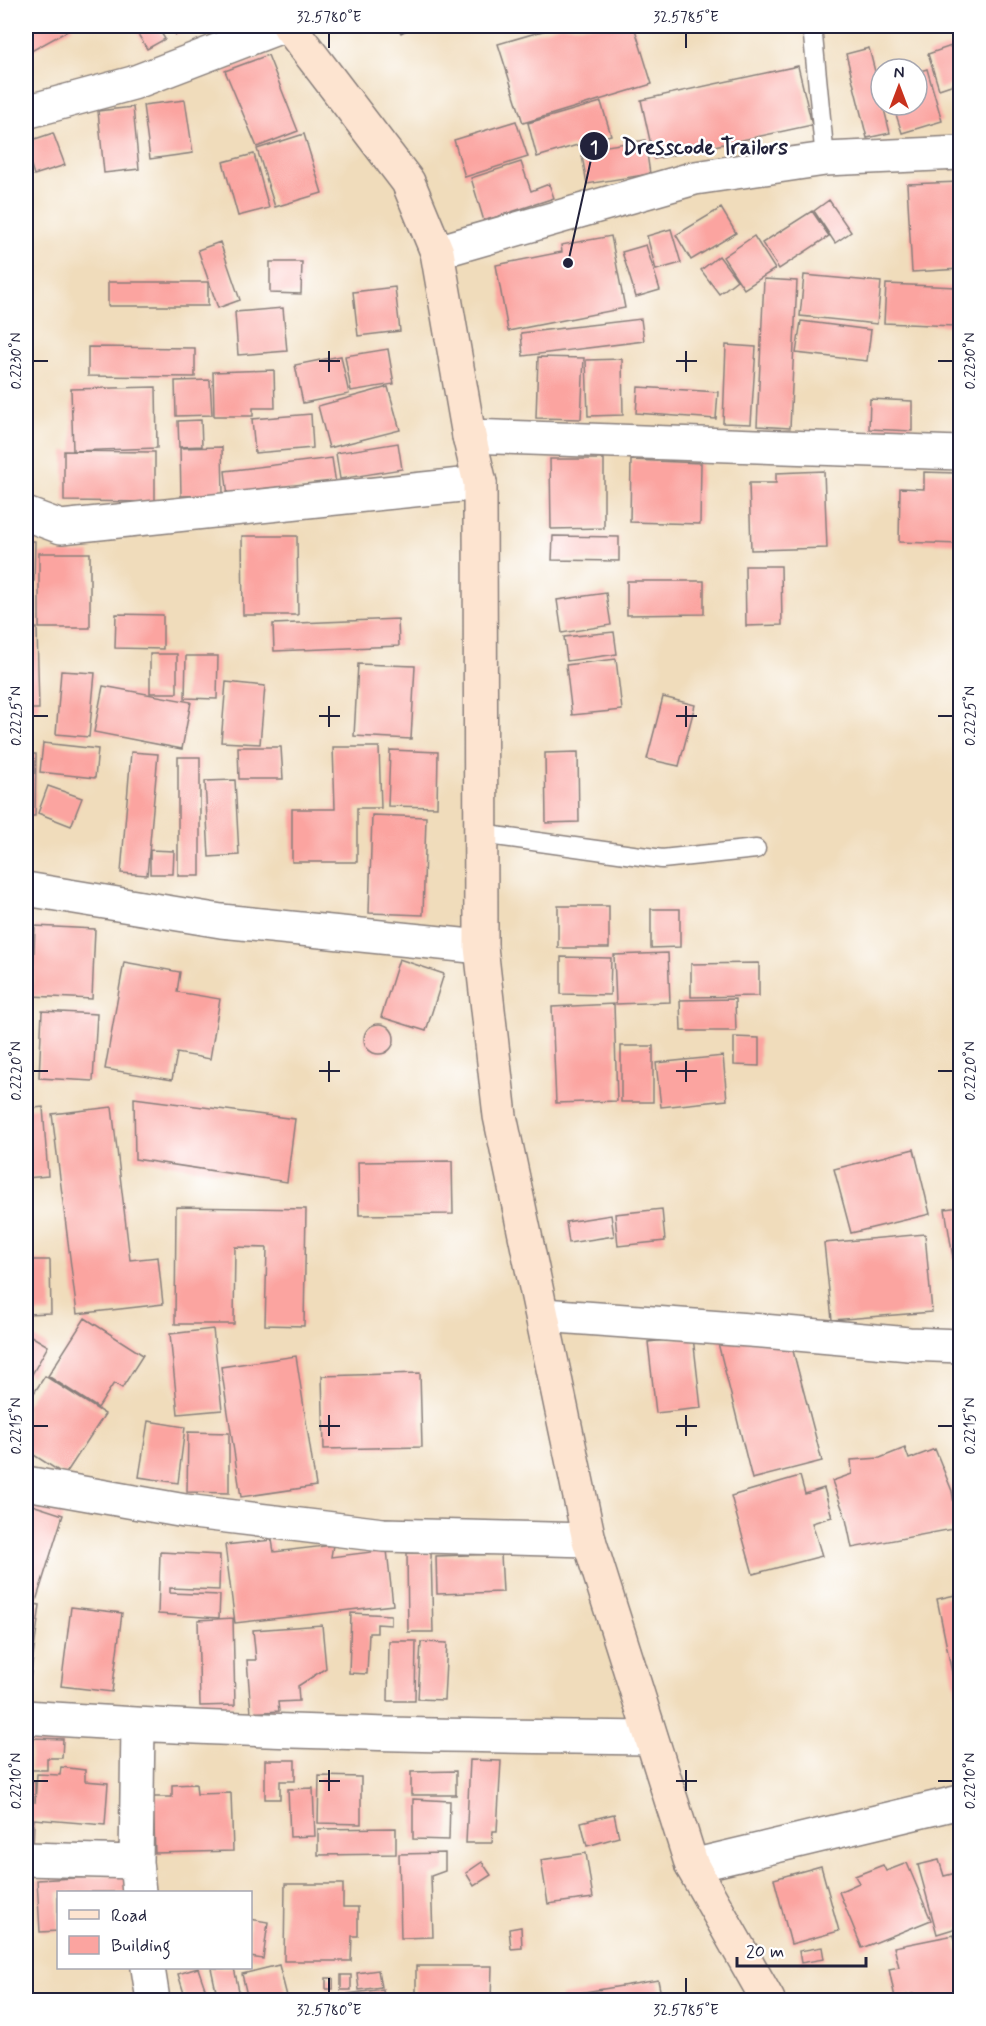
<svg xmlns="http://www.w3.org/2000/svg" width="986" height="2026" font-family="Mynerve,sans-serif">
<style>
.building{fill:#fba4a0}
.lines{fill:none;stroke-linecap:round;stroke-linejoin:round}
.lane-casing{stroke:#897f7b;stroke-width:21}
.street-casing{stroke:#897f7b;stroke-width:36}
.secondary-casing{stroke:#897f7b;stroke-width:36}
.lane{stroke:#fff;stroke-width:18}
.street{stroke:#fff;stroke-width:33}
.secondary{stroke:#fde4d0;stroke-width:33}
.ticks{fill:none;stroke:#22223b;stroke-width:2}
.leader{fill:none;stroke:#22223b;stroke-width:2}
.callout-dot{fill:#22223b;stroke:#fff;stroke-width:2}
.mark-label{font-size:18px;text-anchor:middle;font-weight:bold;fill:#fff}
.callout-label{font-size:22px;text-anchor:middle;font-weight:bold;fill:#22223b;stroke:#fff;stroke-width:5;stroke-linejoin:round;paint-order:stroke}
.neatline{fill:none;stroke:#22223b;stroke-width:2}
.ticks-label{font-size:15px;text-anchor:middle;fill:#22223b}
</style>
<rect width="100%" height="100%" fill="#fff"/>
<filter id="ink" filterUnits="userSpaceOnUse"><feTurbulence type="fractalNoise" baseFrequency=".0167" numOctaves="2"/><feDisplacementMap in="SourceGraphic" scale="12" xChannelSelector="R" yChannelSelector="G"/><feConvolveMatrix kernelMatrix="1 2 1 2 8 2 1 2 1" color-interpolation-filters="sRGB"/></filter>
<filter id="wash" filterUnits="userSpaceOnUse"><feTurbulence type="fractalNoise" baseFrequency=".008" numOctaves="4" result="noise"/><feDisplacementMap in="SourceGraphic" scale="24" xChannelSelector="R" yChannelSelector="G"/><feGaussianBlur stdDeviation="1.35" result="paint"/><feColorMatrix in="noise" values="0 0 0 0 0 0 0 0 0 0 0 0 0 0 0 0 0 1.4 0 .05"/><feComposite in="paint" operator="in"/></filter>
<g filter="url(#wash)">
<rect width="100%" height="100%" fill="#f0dcbb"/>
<g id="blocks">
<path class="building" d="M26,26H72L73,28L26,54Z
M133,26H157L165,39L147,49Z
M170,26H188L176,35Z
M397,26H415L401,33Z
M560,26H634L652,84L523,123L498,44Z
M960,43V82L939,89L928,54Z
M869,48L881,95V105H883L890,133L867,138L846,54Z
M268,55L298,131L257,147L225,71Z
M798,66L812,125L654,159L641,100Z
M927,69L942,121L902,133L893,105H917V72Z
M185,100L193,153L150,159L143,105Z
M601,102L611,135L537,157L528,123Z
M133,107L139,169L104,173L98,111Z
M516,121L528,157L465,177L454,140Z
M53,133L65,165L34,175L26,150V142Z
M304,134L322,193L275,207L257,149Z
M645,140L650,174L587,184L581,150Z
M254,154L269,208L238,216L223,162Z
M521,162L531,191L549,184L554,198L484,221L471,178Z
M960,182V269L912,272L907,184Z
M829,200L851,232L835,243L814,211Z
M721,208L736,233L691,260L676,235Z
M812,211L829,236L779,269L762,243Z
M671,229L681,263L656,270L647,236Z
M611,236L625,308L508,331L496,265L562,252L561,245Z
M754,236L775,269L744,289L723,257Z
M220,242L240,300L218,308L198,250Z
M646,245L660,290L636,297L622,252Z
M719,256L737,280L719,294L701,270Z
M270,262H302L301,294L270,293Z
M804,275L881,282L877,324L800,316Z
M764,279L797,281L790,428L757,426Z
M108,282H208V306H108Z
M886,284L957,287L954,326L884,323Z
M395,287L400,331L358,336L353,292Z
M283,308L287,351L238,355L235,312Z
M641,319L644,341L523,356L521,333Z
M801,321L871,330L867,361L796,353Z
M726,345L756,347L751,424L723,423Z
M88,347L195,348V377L88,376Z
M388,349L394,384L351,391L345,356Z
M341,356L349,394L303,403L295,365Z
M538,357L584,358L581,419L536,418Z
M622,359L623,415L588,416L586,360Z
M274,370L275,408H253V416H214L213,372Z
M210,380L212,415L176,416L175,381Z
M156,387L157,448L73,451L71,389Z
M388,387L400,430L329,448L318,406Z
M638,387L718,392L716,419L636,413Z
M870,399L912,401V431L869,429Z
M311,414L313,448L255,453L252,419Z
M201,420L202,446L179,447L178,421Z
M398,443L402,469L340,479L336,453Z
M222,447L223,495L181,496L180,448Z
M64,451L155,452V502L64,501Z
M332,458L336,484L228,497L225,471Z
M550,459H604V528L551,529Z
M631,460L701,463L700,524L630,522Z
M824,471L827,548L751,550L749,483H776V473Z
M924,472L956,473L955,492H960V544L899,542L900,488L924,489Z
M242,536H297L298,615H243Z
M553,536L619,537V561L552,560Z
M26,541H35L34,581H26Z
M39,553H90V628H39Z
M745,566H781L782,625L746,626Z
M627,581H704V614L627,615Z
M606,593L611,625L562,633L557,600Z
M116,614L163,615V649L115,648Z
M398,619L399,646L274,651L273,624Z
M26,628H37L39,709H26Z
M614,632L617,654L567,661L564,637Z
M150,654H177V693H150Z
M186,656H218L217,699L185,698Z
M616,659L622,710L572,715L566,665Z
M358,664L415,666L411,739L354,736Z
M61,671L95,673L89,737L56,734Z
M226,682L265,686L260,744L221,742Z
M103,686L191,702L182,749L94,732Z
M663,697L695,705L679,766L647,759Z
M43,743L98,749L95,778L40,772Z
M238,747H281L283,779H239Z
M333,747H379L381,808H357V862H292V809H335Z
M390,750L438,752L437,807L388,806Z
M131,752L158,754L147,875L121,873Z
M578,752L579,822L546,823L545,753Z
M26,754H36L35,816H26Z
M178,757H200V876H178Z
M235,780L239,855L209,857L205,781Z
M48,786L82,798L71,826L38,813Z
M372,815L426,817L423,915L369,913Z
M150,850L174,851L173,874H150Z
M558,906H609V948H558Z
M651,909H680V947L651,948Z
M35,926L95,929L92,999L32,996Z
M668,953L670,1002L616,1004L614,955Z
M561,957L611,958L610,995L561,994Z
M399,959L444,974L426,1031L381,1017Z
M124,962L180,972L177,992L220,999L210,1059L177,1053L172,1080L105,1069Z
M759,963V996L691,997V964Z
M735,999L736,1031H681L680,1000Z
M614,1004L617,1101L556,1103L552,1007Z
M42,1011L97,1014L93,1081L39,1078Z
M364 1039a15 15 0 1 1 30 0a15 15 0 1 1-30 0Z
M734,1037L759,1038V1066L734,1065Z
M621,1046H653V1102H621Z
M723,1056L727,1100L661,1107L656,1063Z
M134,1098L295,1119L287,1182L135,1159Z
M43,1107L48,1176L26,1178V1109Z
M112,1107L130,1260L158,1257L163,1304L77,1314L52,1114Z
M914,1149L930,1214L851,1233L834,1169Z
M452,1161L453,1214L359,1215L358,1162Z
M176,1207L306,1209L304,1326L265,1325L267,1248L235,1247L234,1324H175Z
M960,1207V1275H956L945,1209Z
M662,1209L665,1241L618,1246L615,1214Z
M611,1215L614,1236L569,1243L566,1222Z
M925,1234L932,1312L832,1320L824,1243Z
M26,1260H50L51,1313L26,1314Z
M85,1318L143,1355L122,1388L114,1383L98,1408L48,1376Z
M213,1329L222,1410L178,1414L170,1334Z
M26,1333L48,1346L31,1376L26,1373Z
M716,1335L792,1347L822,1461L752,1479Z
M693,1337L701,1408L656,1413L648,1342Z
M296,1356L316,1486L241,1497L221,1367Z
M420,1373L422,1447L324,1449L322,1376Z
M45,1376L105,1414L65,1475L26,1450V1405Z
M148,1421L185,1427L178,1483L139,1477Z
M188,1432L229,1433V1493L187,1492Z
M905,1448L909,1459L935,1449L952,1491L958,1528L852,1548L846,1519L832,1481L852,1474L851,1460L880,1458Z
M800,1476L805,1494L824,1488L832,1517L812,1523L822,1556L753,1574L731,1496Z
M26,1503L63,1515L36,1601L26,1597Z
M272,1540L274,1552L333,1545L331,1557L387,1550L393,1605L235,1623L225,1545Z
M160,1552L220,1555L219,1590L170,1588V1593L220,1595L219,1618L158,1614Z
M407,1553H431L433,1632H408Z
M501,1554L503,1592L437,1594L436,1556Z
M960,1594V1707H959L937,1599Z
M26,1603L40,1605L29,1687L26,1686Z
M71,1607L122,1613L112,1692L61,1686Z
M351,1613L391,1615V1625L377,1624V1633H369L367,1674L349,1673Z
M233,1618L235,1705L200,1706L198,1620Z
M322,1625L326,1668L298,1686L299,1701L278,1702L279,1711L251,1713L247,1660H256L253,1630Z
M389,1641H416L415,1701H388Z
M421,1642L447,1643L444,1700L418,1699Z
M32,1738L63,1739L62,1758H47V1770H30Z
M265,1760H295V1781H280V1799H265Z
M470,1760L501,1761L497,1831H493L492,1843H466Z
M61,1767L85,1770V1781L108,1783L105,1825L34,1819L33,1848L26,1847V1782H35V1803L37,1774L60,1775Z
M456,1771V1795H411V1772Z
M319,1776L361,1777V1824L318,1823Z
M196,1784L197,1794L231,1793L233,1851L155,1853L153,1797H172V1785Z
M313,1788L315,1836L290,1837L288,1789Z
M413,1799L450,1801L449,1840L413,1839Z
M614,1814L619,1837L587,1846L581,1822Z
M396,1828V1854L318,1855V1829Z
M445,1853V1871L431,1876L433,1937L401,1938L399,1854Z
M586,1853L593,1898L548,1904L541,1860Z
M939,1860L944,1876L960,1872V1927L937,1934L918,1865Z
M482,1862L491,1875L474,1886L466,1873Z
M907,1863L931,1920L862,1948L839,1892L859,1883L855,1876L883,1865L886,1871Z
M821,1866L839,1931L791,1944L774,1879Z
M130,1875L131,1892H58V1931L40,1932L37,1880Z
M285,1884H343V1907H358V1936H352L351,1961H284Z
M250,1919L268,1922L263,1959L250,1957Z
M521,1927L522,1948L511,1949L509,1929Z
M954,1935L957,1951H960V2000H914L913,1994L895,1998L889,1969L899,1967L894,1947Z
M822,1947L824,1959L801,1963L799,1951Z
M279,1965L288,2000H248L242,1974Z
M416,1966H492L491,2000H416Z
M198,1968L209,2000H186L178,1974Z
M211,1968H234L241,2000H218Z
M378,1970L381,1987L359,1990L357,1973Z
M341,1975H351V1990H341Z
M326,1978H333V1989H326Z
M658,1980L662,2000H561V1996Z
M383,1989L384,2000H349L348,1994Z"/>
</g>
</g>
<g filter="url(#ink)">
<use href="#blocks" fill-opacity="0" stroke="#897f7b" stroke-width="1.5"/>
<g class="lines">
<defs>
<path id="lane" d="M812,26L825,159
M481,834L662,859L756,849"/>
<path id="street" d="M26,112L133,83L282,26
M437,252L695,178L825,159L960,153
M469,436L960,453
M26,514L61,527L480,483
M26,889L221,921L481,947
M543,1315L763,1331L909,1344L960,1346
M26,1483L185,1511L383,1535L589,1540
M26,1717C234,1732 442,1736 651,1738
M138,1726L136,1862L139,1892
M26,1859L136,1862
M692,1866L960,1802
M148,1968L153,2000"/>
<path id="secondary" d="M289,26L408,182L437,252L469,436L480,483L481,947L500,1116L589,1540L692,1866L768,2000"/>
</defs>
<use href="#lane" class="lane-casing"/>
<use href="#street" class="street-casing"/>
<use href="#secondary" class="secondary-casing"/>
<use href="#lane" class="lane"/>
<use href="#street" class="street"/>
<use href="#secondary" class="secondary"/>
</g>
</g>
<path class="ticks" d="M329,33V48M686,33V48M329,351V372M686,351V372M33,361H48M319,361H340M676,361H697M938,361H953M329,706V727M686,706V727M33,716H48M319,716H340M676,716H697M938,716H953M329,1061V1082M686,1061V1082M33,1071H48M319,1071H340M676,1071H697M938,1071H953M329,1415V1436M686,1415V1436M33,1426H48M319,1426H340M676,1426H697M938,1426H953M329,1770V1791M686,1770V1791M33,1781H48M319,1781H340M676,1781H697M938,1781H953M329,1978V1993M686,1978V1993"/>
<path class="leader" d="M568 263L594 146"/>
<g class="callout-dot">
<circle cx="568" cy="263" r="6"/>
<circle cx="594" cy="146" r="15"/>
</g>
<g class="mark-label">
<text x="594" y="153">1</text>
</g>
<g class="callout-label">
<text x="705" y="154">Dresscode Trailors</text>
</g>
<rect width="986" height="2026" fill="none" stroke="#fff" stroke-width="66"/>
<rect x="57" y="1891" width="195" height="78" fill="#ffffff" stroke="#a7a7b1" stroke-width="1.5"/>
<rect x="69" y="1910" width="30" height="9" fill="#fde4d0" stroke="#a7a7b1" stroke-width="1.5"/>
<text x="111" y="1921" font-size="18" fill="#22223b">Road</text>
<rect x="69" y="1936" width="30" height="18" fill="#fba4a0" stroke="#a7a7b1" stroke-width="1.5"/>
<text x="111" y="1951" font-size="18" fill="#22223b">Building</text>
<g transform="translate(899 87)"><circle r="28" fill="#ffffff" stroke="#a7a7b1" stroke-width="1.5"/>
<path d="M0-4.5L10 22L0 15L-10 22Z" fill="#c8321e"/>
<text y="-9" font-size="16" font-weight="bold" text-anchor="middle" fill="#22223b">N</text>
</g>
<path d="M737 1957v9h129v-9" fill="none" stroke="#22223b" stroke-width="3"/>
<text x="746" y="1957" font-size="18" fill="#22223b" stroke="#ffffff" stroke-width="4.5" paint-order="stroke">20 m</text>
<rect x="33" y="33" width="920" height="1960" class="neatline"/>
<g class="ticks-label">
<text x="329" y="22">32.5780°E</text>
<text x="686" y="22">32.5785°E</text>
<text transform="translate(16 361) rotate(-90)" y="5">0.2230°N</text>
<text transform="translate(970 361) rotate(-90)" y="5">0.2230°N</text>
<text transform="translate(16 716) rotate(-90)" y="5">0.2225°N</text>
<text transform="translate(970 716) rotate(-90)" y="5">0.2225°N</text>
<text transform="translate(16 1071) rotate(-90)" y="5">0.2220°N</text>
<text transform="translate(970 1071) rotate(-90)" y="5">0.2220°N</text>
<text transform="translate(16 1426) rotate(-90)" y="5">0.2215°N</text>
<text transform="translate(970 1426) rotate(-90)" y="5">0.2215°N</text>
<text transform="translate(16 1781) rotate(-90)" y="5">0.2210°N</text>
<text transform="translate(970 1781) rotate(-90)" y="5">0.2210°N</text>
<text x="329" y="2015">32.5780°E</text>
<text x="686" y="2015">32.5785°E</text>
</g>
</svg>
